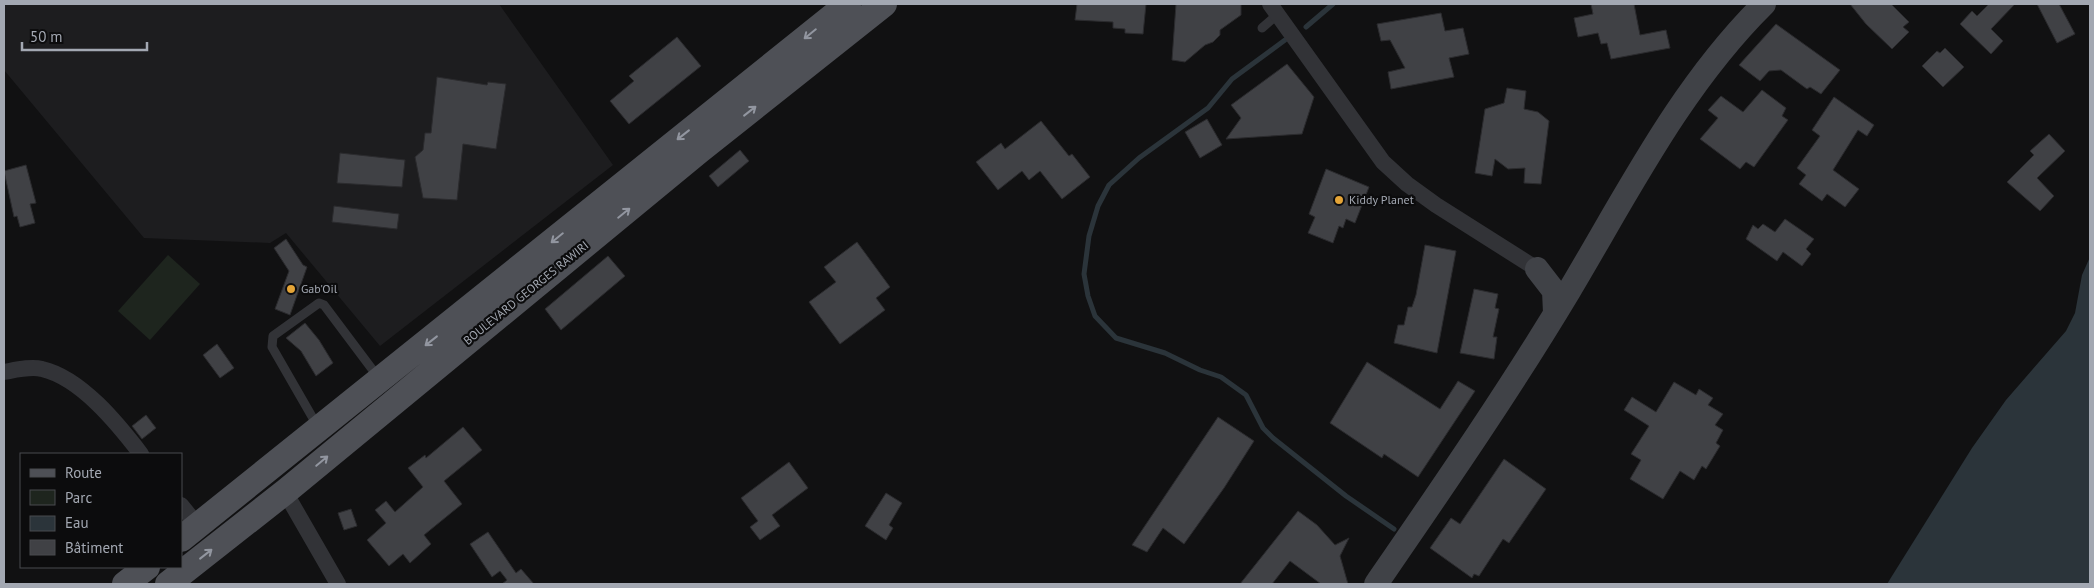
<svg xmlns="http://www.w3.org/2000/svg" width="2094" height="588" font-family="'PT Sans',sans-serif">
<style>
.built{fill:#1d1d1f}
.green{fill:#1e251e}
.water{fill:#2b343a}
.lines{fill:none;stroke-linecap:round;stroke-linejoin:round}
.stream{stroke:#2b343a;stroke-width:5}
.building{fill:#404145;stroke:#2b2b2e}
.lane{stroke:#323337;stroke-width:9}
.street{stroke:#323337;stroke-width:16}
.secondary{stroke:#404247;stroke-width:24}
.primary{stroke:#4e5056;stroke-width:26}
.oneway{stroke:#9296a0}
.poi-dot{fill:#e4a437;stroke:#0c0c0d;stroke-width:2}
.labels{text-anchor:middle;stroke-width:4.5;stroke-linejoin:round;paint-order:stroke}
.poi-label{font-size:12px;fill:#a3a8b2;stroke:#0c0c0d;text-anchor:start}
.street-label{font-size:12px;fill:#a3a8b2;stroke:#0c0c0d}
</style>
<rect width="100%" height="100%" fill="#111112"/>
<path class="built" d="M4,4H499L613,165L380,346L286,233L270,243L144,238L4,70Z"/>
<path class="green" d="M168,255L200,284L150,340L118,311Z"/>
<path class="water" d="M2090,257V584H1887L1972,448L2006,400L2066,331L2075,313L2082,275Z"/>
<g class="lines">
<path class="stream" d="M1306,27L1333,4
M1285,40L1232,79L1208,108L1139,158L1109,185L1098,206L1089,236L1084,274L1088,296L1095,316L1116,338L1165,353L1200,370L1221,377L1246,395L1263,428L1273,438L1346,496L1394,529"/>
</g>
<path class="building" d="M1077,4H1146L1143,34L1125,33V29L1113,28V22L1075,20Z
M1176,4H1241V15L1220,30V35L1213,42L1205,45L1185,62L1172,60Z
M1591,4H1634L1640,35L1666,30L1670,48L1611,59L1607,43L1601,44L1598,33L1578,37L1574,18L1593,14Z
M1850,4H1891L1909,22L1903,27L1909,32L1892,49L1866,24Z
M1989,4H2015L1991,29L2003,41L1991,54L1960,24L1972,11L1977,16Z
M2037,4H2059L2075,34L2057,43Z
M1441,13L1445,31L1463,28L1469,54L1449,58L1454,77L1391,89L1388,72L1405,68L1390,40L1381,41L1377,24Z
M1776,24L1840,70L1821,94L1810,87L1807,89L1781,70L1769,71L1760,81L1739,65Z
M677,37L701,66L629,124L610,101L634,81L629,76Z
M1945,48L1964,67L1943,87L1922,66L1937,51L1940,53Z
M1287,64L1314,97L1302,134L1226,139L1241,118L1231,105Z
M437,77L487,85L488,82L506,84L496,149L463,144L457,200L423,198L415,157L423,150L425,133H431Z
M1507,88L1526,91L1524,109L1538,112L1549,121L1541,184L1524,183L1525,168L1508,169L1495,159L1492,176L1475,173L1485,109L1504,103Z
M1762,90L1786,108L1782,116L1788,120L1754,167L1746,162L1740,169L1700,139L1718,118L1708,110L1721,96L1743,112Z
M1834,97L1874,125L1867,136L1858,130L1833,170L1859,189L1845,207L1827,194L1822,201L1799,184L1806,175L1797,168L1820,136L1812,130Z
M1207,119L1222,145L1200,158L1185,132Z
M1041,121L1069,156L1072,154L1090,177L1062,199L1040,171L1029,180L1022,171L998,190L976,162L1001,143L1005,149Z
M2049,134L2065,151L2037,178L2054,196L2040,211L2007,182L2034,155L2030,151Z
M740,150L749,161L718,187L709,176Z
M340,153L405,160L402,187L337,183Z
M26,165L36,203L30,204L35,223L20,227L17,216L14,217L4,171Z
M1326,169L1369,187L1355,223L1346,219L1343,228L1339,226L1333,243L1308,233L1315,217L1309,214Z
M334,206L399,214L397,229L332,222Z
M1785,219L1814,239L1806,249L1811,254L1802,266L1783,252L1777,261L1746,239L1753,225L1758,229L1763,224L1775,232Z
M286,239L303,265L307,267L290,315L275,309L289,271L274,248Z
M857,242L890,287L876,298L885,310L840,344L809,302L836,282L824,267Z
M1425,245L1456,251L1437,353L1394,343L1398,325H1404L1408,307H1412L1416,295Z
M608,256L625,276L561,330L545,309Z
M1474,289L1498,294L1495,308L1499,309L1493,337H1497L1494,359L1460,353Z
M305,323L319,340L333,363L316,376L301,351L286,338Z
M217,344L234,368L220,378L203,355Z
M1367,362L1440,409L1458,381L1475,391L1418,477L1384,454L1382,458L1330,423Z
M1674,382L1696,395L1699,389L1713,398L1708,405L1723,414L1715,425L1723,430L1716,443L1720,446L1706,469L1702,466L1694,480L1680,471L1663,499L1630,479L1641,460L1631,454L1649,426L1624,410L1632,397L1656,412Z
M146,415L156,428L142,439L132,426Z
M1218,417L1254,441L1224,488L1184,544L1163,528L1147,552L1132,545Z
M463,427L482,450L444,481L462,504L424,535L431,544L410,563L403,554L389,566L367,540L386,523L375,510L386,501L395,512L423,487L408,468L425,455L426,458Z
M1504,459L1546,489L1509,543L1503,539L1479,576L1474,574L1472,578L1430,548L1451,518L1460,524Z
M789,462L808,488L772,515L780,526L760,540L750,527L758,521L741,498Z
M886,493L902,503L889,525L893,528L886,540L865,526Z
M351,509L357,526L344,530L338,513Z
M1298,511L1317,525L1335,545L1349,538L1340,556L1348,584H1321L1290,561L1272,584H1240Z
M488,532L516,573L521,569L534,584H502L507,580L500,571L492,577L470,544Z"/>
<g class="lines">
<path class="lane" d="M1262,28L1278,14
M318,427L272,347L273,336L319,303L324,305L378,377"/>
<path class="street" d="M1270,4L1383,162L1407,184L1436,205L1537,269
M4,372C15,370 31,366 42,369C81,378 118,424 141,454
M285,492L338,584
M181,505L198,526"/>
<path class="secondary" d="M1537,269L1554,291L1555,313
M1376,584C1442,488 1509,391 1569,291C1628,192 1681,86 1764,4"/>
<path class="primary" d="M181,539L848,4
M125,584L147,567
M168,584L285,492L699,151L884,4"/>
</g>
<defs><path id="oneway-shaft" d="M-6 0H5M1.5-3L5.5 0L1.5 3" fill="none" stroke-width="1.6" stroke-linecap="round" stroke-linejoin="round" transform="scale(1.25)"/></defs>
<g class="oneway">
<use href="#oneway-shaft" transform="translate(810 34) rotate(141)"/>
<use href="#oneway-shaft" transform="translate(750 111) rotate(-38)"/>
<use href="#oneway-shaft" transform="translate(683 135) rotate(142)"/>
<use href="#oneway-shaft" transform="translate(624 213) rotate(-39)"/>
<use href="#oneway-shaft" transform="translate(557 238) rotate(141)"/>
<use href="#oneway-shaft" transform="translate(431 341) rotate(142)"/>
<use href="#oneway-shaft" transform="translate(322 461) rotate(-40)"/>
<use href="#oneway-shaft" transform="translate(206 554) rotate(-38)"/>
</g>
<g class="poi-dot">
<circle cx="1339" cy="200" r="5"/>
<circle cx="291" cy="289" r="5"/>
</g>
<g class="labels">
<g class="poi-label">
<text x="1349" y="204">Kiddy Planet</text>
<text x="301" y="293">Gab'Oil</text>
</g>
<g class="street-label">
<text transform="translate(526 293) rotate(-39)" y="4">BOULEVARD GEORGES RAWIRI</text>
</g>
</g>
<rect width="2094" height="588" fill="none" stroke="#a3a8b2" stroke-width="10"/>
<rect x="20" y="453" width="162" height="115" fill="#0c0c0d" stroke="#484a4f"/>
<rect x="30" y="469" width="25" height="8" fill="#4e5056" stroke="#484a4f"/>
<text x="65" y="478" font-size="15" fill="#a3a8b2">Route</text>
<rect x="30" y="490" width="25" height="15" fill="#1e251e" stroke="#484a4f"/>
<text x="65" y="503" font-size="15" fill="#a3a8b2">Parc</text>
<rect x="30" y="516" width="25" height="15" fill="#2b343a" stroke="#484a4f"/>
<text x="65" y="528" font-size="15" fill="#a3a8b2">Eau</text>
<rect x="30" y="540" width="25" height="15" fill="#404145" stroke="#484a4f"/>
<text x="65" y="553" font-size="15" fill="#a3a8b2">Bâtiment</text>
<path d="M22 42v8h125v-8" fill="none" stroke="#a3a8b2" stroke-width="2.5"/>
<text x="30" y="42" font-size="15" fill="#a3a8b2" stroke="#0c0c0d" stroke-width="4" paint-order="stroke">50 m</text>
</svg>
